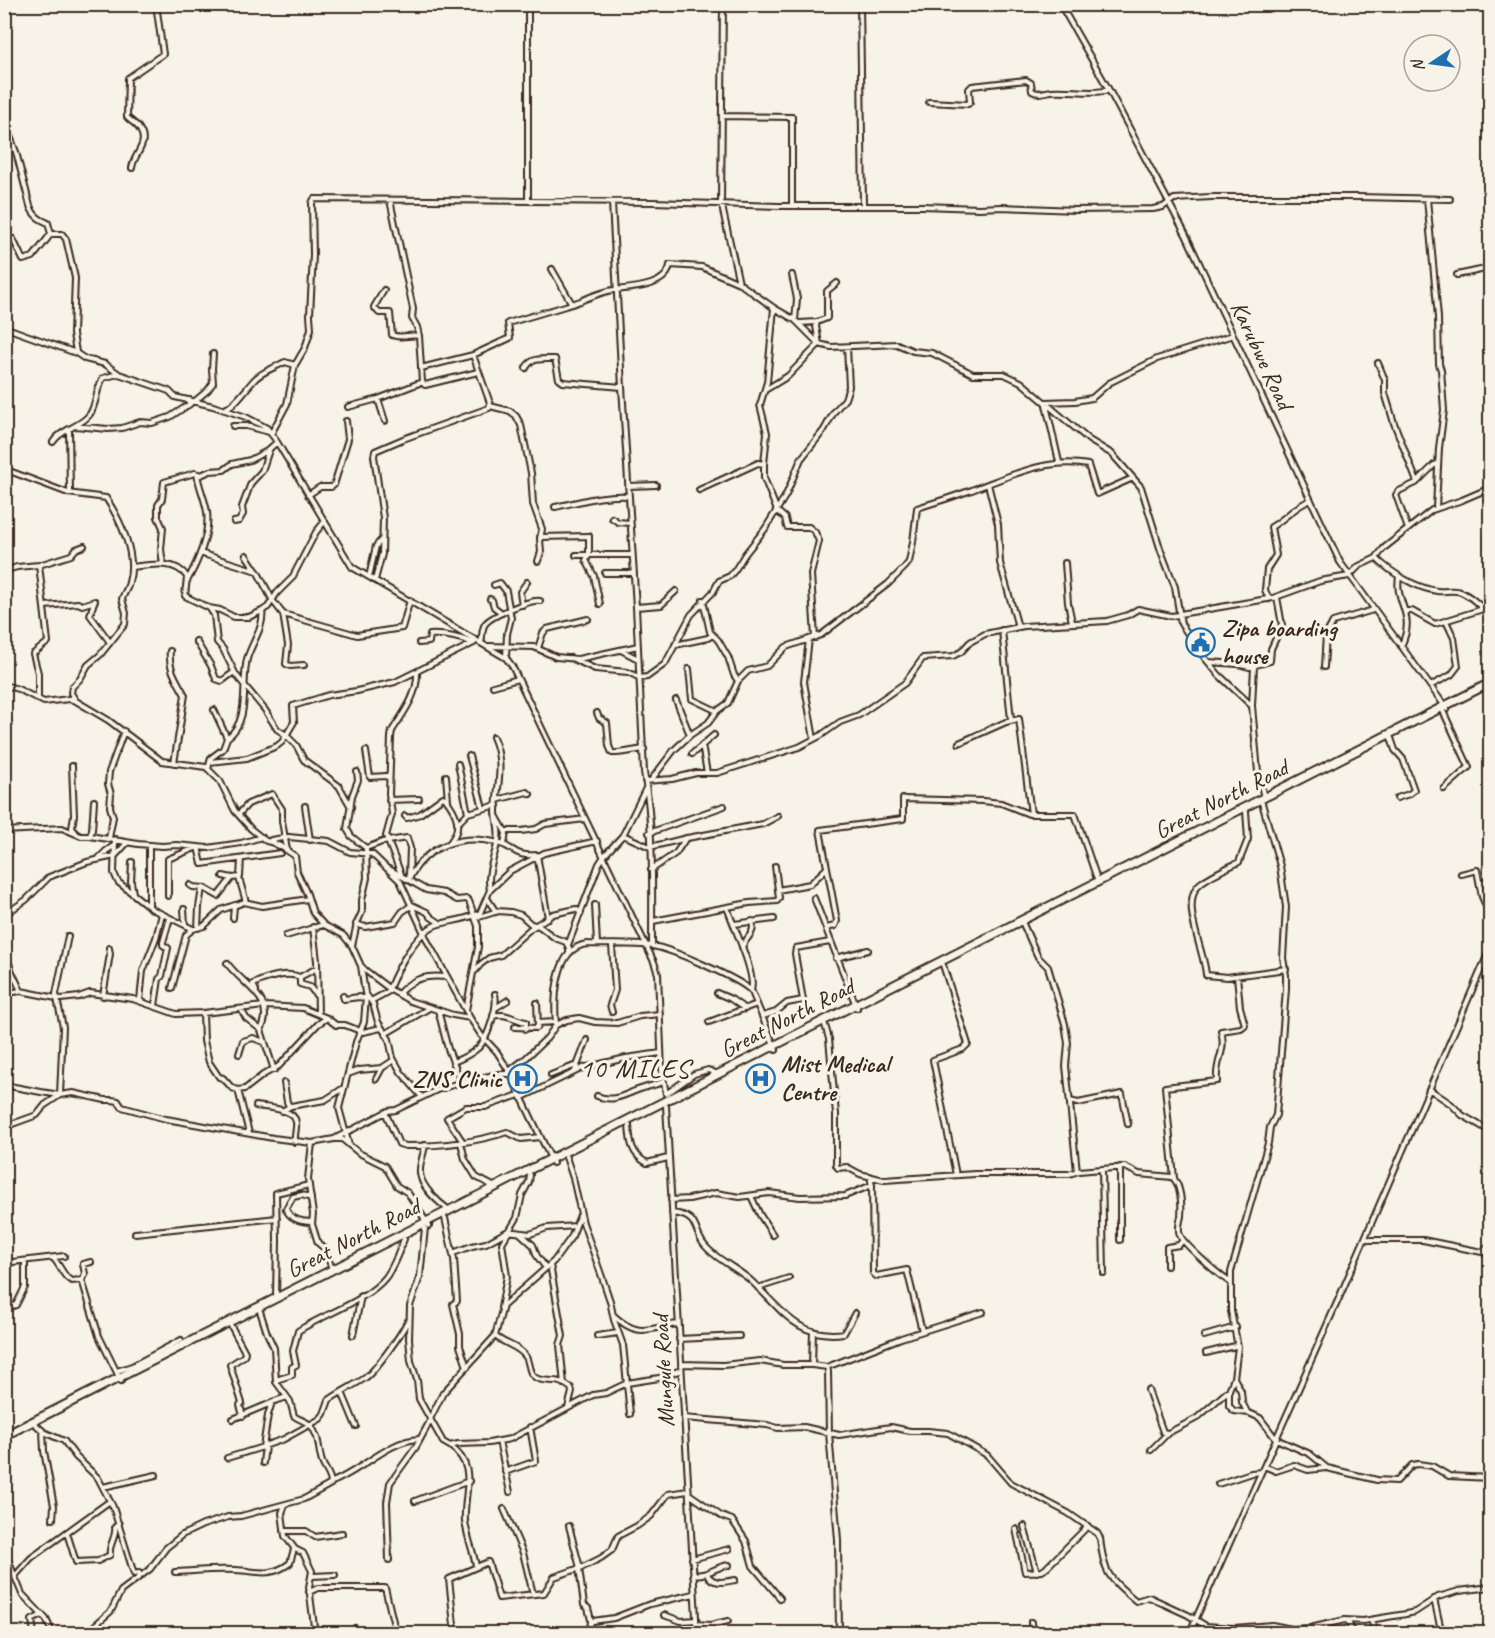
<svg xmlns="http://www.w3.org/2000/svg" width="1495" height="1638" font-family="Caveat,sans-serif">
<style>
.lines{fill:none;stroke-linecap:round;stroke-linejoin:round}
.minor-casing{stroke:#3b2a1e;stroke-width:8}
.highway-casing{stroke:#3b2a1e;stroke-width:11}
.minor{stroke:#f7f3e8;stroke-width:4}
.highway{stroke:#f7f3e8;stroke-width:7}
.labels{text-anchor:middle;stroke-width:6;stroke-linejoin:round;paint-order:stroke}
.street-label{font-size:24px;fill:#3b2a1e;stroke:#f7f3e8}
.poi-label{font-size:24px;font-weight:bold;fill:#3b2a1e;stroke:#f7f3e8;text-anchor:start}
.quarter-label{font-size:27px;letter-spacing:1.5px;fill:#3b2a1e;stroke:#f7f3e8}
</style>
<rect width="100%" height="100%" fill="#f7f3e8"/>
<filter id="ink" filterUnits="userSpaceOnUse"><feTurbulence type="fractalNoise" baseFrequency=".0167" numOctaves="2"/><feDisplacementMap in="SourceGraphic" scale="12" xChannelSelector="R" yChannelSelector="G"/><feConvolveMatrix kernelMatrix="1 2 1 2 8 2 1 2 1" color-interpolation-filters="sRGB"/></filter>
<g filter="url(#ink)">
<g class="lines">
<defs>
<path id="minor" d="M528,4V201
M723,4L721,202L739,283
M860,4L863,205
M1060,4L1109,90L1186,235L1340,562L1447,709
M929,102L968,104L970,102L969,89L972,86L1026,80L1031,83L1032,91C1039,95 1044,92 1051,91C1069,89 1093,95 1109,90
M4,107L8,131L16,152L30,206C34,216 39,219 48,223L51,234
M723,116L792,117V204
M132,168C134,152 151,144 138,127C135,123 130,121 127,117L128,78L163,54L156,4
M1427,199L1438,317L1439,364L1441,370L1444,410L1439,448L1436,508
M390,200L413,309L412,318L417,327L419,336L422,382L425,385L478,372
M612,203L622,387L636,607L644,772C654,829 652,888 652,946
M13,239L23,260L33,257L51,234H62L66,239L75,278L73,334L76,352
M552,269L572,304C584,300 602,291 614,290C632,288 667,287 670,265L702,267L739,283L774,308L795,320L819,344L831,347L897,344L913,351L932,353L973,374H1004L1021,382L1089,440L1112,454L1141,487L1161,551L1175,587L1181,624L1204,657L1219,675L1252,706L1258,772L1264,798
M792,275L797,299L795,320
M1457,275L1490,268
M384,290L374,307L379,313H390L392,335C401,339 410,334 419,336
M774,308L767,382L760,405L767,433L764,464V478L776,508
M800,323L817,322L827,318V291L837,283
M4,327L76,353L85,359L105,364L119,374L169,391L175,397L213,406L246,417L267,428L277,442L352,567L506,658L512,666L654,962L658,974L662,1071L666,1094L694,1074L708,1070L718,1074
M1378,363L1385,380V393L1394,423L1417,482
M421,368L473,355L510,338L508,323L572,304
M526,368C531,357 544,359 555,359L559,379L563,382L622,387
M765,390L788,376L819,344L816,326L817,322
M378,399L385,421
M195,401L208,390L213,383L212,369L213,354
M1045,402L1075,401L1092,398L1109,383L1157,359L1233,335
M1046,405L1059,462
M490,406L510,411L516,416L521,425L531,473L533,504L542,529L540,539L541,552L538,561
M348,407L378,399L422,382
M225,409C237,404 246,388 255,379C263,371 276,367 285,362L295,365
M75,426L108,429L122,428L140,422L152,423L170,417L190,404V400
M233,426H246L269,432
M271,434L287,404L295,365L305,348L311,329L310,315L313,255L312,203L314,199L653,202L778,206H923L979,208L1001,207L1075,210L1153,209L1163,207L1174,199L1211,197H1358L1450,199
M53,442C61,429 81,427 90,414C97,403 96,389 103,378L118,374
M4,469L68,493L106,498C121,521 137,555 129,582C128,588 124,593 122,599L126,613L125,624L100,655L88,665L80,679L72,687L71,693L76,701
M988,484L998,524L1000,563L1018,627
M628,486L656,485
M699,490L758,463L764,464
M68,493L70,491L69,429
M308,495L320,487H331L334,485L348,439L346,421
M555,507C579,502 604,494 629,496
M776,510L785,518L787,527H809L815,532L819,541L811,574L815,638
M612,518L618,522L630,523
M234,522L239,521L243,514L242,507L251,483L262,471L269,450
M1408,529L1396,495L1399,491L1416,483L1434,465L1438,464
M540,537L589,536V555L586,560L594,576L600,604
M200,553L257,571L273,601L283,614L288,645L286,664L290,666L304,665
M246,555L256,570
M576,555H632
M1376,558C1391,573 1416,588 1437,591C1445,592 1454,589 1461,592C1475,598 1479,607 1490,614
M1065,563L1068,603L1072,622
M163,565L161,549L163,528L158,517V505L162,499L164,482L195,473L201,475L210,471L224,470L232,464L250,460L267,451L277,442
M132,567C149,565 176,559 187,577L185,596L209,608L220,610L234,617H249L262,611L268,607L277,593L292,578L316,532L325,521
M4,571L17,567L39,565L71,555L76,549L84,546
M605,573H634
M369,577L376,546L382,539
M1399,577C1394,603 1417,614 1401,646
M375,580L382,554L383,518L374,456L375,451L403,439L489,408L490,403L473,355
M187,581C198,562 210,534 207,512C205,499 199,487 197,474
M494,585L500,583L506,591L511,618L507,634L506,658
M490,599L492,600L494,607L502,613
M1269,599L1265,590L1267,569L1276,555L1271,527C1285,519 1296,505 1311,500
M703,600L710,632L718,640L728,657L734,675L738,681
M94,602L90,615L109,641
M522,605L520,592L527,582
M45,606L78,603L82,605L95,601
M636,607L661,605L676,591
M210,609L214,615L217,642L223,649L236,675L265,710L277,729L286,735L296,745L304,760L339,786L351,807
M1406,611H1412L1435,624L1483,609
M283,614L357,635L402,628L410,600
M1180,614L1273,598L1320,581L1349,576L1359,566L1376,558L1384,548L1432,510L1462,500L1490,488
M1002,630L1011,720
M809,639L804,682L814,739
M196,641L211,666L216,679L222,681L234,672
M481,643C483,637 481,630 485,624C491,616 530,599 540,601
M675,645L708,638L712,635
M488,646L534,647L556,657L578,659L638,646
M538,648L543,633L547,629L588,619
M621,650L638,659
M170,651C168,669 177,680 185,695L174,763
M571,658L595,669L628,672L640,678L647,677L665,664L691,615L713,592L719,581L730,576L735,570L745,554L765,529L786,495L801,459L824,430L834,412L845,399L849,387L847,347
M1209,662L1238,664L1249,667L1270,661L1271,649L1282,625L1277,597
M1324,667L1326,635L1333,622L1373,610
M689,669L692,699L717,711
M4,685L18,689L44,702L69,699L76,701L108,720L162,761L206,767L220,781L235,811L251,829L266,841C276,842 286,850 295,856L297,872L307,894L313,913L324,925L343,935L352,946L361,966L366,971L391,990L410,1001L453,1015L470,1018
M493,686L518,679
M1430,686L1451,675L1458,666L1454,638L1446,621
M38,699V673L33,654L48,642L39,565
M676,700L690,735
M1252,705L1254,667
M1443,711L1469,767L1444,789
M597,713L599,718L607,723L609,746L612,753C617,754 636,750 644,749
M227,738C251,721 241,684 247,659C251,644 265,626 262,611
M1391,738L1395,750L1403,759L1414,790L1409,794L1397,798
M959,743L1006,722L1019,719L1031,814
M702,745L707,773
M366,751L370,777L386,776L389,778
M692,754L714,735
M469,756L483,808
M210,762L247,758L277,746L282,742L294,722L293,706L329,695L357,691L395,682L474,643C460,638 445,634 430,635L429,642L419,643
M458,764L468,813
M72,766L74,815L72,828L76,833
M208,769L211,758L223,749L227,738L214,710
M446,776L448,801
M652,779L674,750L690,735L708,723L717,711L728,703L738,681L748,671L767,666L786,647L821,635L888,584L905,567L909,562L913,542L917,508C933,503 950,498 966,492C1006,478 1045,457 1088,465L1097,494L1133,478
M645,781L672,779L696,773H717L799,747L820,736L840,722L859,715L905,683L923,658L953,656L961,652L970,642L985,634L1024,626L1107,621L1128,615L1138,609L1171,616L1179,615
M389,800L419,799
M497,800L527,792L530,794
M305,806L310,840
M1246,811L1248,839L1239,862C1227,868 1213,874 1202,882C1177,899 1205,951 1206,975L1227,977L1286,969
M239,814L248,804L272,794L282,809V821L287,850
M405,816L407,818L420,814L443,797L445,798C456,812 463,826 451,841
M497,817L506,833L504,845
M459,822L468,813L497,805
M4,831L62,828L81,836H90L138,844L162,846L177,845L208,848L241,843L262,837
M506,833L507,831H521L536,829L545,824L585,819
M649,833L724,806
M623,835L650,847L687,838L763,824L778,816
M90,836L92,830L94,801
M109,838L113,817L110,807L111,794L108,784L109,772L124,731
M115,839L114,873L118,882L152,909L193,929
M271,840L289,837L329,841L350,852L372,854L400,881L428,942L470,1018L481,1035L497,1052L509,1071L553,1163
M366,848L382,842L407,838L410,848L409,875
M99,858L106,851L115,845
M132,862L131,882L133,893
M389,869L426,890L444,893L457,900L467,899L469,901L478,926V947L466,1010
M651,870L676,853L686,838
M401,874L386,836L392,814L389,794L391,737L392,731C404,712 418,695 417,672
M1461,874L1477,870L1482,897L1486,906L1490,905
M223,876L232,878L240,877L241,859
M239,878L246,902
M409,879C426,845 462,833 498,843C516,848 513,857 537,855L548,918
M1480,884L1490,879
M190,885L193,887L204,888L218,896L232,878
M490,890C486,873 495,856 498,840C500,831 496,820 496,811C497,784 505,764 493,737
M778,890L810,884L827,868
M168,896V859L198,847L202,864L280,853
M487,898L496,912
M814,898L857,1008
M595,905L597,944
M149,907V845
M727,907C732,923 757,976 751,990
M184,909L185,924
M4,915L26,900L49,877L87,862L115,856L127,843
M476,915L480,913L490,890L510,871L544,853L597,841
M233,918L234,906L244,902L262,906L308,899
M653,921L749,903L777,901L779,898L775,866
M356,924L365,927L395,922L402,912L412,905L427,912L431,917L440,923
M734,924L774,919
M1023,924L1038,957L1048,967L1065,1024L1068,1043L1066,1066L1077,1171
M313,927L317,961L318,1014
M198,928L199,907L202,888
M826,928L835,926L837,921L820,830L903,819V799L983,801L1001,803L1029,814H1075L1098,882
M286,936L323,925
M568,945L599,864L604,856L623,835L646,788
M352,946L357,923L362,912V900L367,878L366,848L351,836L347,829L352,796L358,780L357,772
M742,947C746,937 756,934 752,921
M4,949L12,972L21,991L61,999L79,997L90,993L133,999L176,1014L203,1013L264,1006L303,1008L327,1018L336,1025H345L363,1032L381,1028
M836,958L868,950
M227,963C242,985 277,998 261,1030
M943,965L968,1044L963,1049L933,1060L956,1175
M361,966L365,993L373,1004L378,1022L389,1039L393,1058L401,1072L421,1096
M475,971L481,964L489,958L501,955L530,929L553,914L576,909L581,913
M172,988L186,935L193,929L204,926L221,910L235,905
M389,989C397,969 417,930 439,924C451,921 463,920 475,915L479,917L498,911L511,912L521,915L531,924L539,926L555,938L566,942L569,948V953
M256,991L253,984C267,978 286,971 300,977
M717,993L731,999L745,1009
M316,995L310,987L300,984V977L317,968
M401,995L400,992C413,978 427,975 446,977
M103,996L110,954L109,948
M343,996L344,999L359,997L366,999
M4,997L7,993L21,991
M140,1000L143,971L156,938L162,914
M371,1001L391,990
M155,1006L159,979L162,976L168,948L163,945V942L170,918
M497,1007L508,1000
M241,1009L246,1018L261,1030L274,1070
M438,1010L448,1049L461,1082
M612,1012L610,1005L615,990L612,945
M203,1013L204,1041L209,1062L219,1077L223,1078L232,1088L238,1090L245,1089L263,1075L279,1066L318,1024L327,1018
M493,1016C506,1012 514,1020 526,1022V1029
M763,1016L776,1012L787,1003L803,1000L795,954L796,948L830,942
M709,1022L757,1004
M538,1023L555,1022
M556,1025C554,1001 554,948 587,944C608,945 631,943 652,946C669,948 743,980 752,992L776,1050
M825,1025L829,1039L836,1114V1165L838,1168L847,1167L860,1174L884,1180L975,1174H1069L1079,1171L1125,1167L1139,1174L1172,1177C1181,1184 1182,1205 1181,1216C1180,1222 1177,1229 1180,1235C1183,1244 1221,1277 1230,1282
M515,1027L537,1028L538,1025L537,1003
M385,1034L429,1008
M239,1054L243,1041L253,1038L264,1042
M453,1062C461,1059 471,1054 478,1048C488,1039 498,1007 495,994
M509,1071L526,1058L547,1038L556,1025L567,1020L579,1018L595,1022L617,1023L640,1016L660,1014
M575,1071L587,1040
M348,1074L359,1070L382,1068
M551,1075L574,1066L577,1068
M376,1079L382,1068L394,1060
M284,1083L287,1102L289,1106
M4,1085L41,1092L60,1095L73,1093L105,1100H112L118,1101L122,1107L166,1119L273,1138L312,1143L334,1139L388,1111L396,1110L437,1090L465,1081L499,1074H510
M1429,1089L1451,1104L1462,1115L1490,1131
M238,1090L249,1133
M597,1096C610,1101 618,1098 630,1093C641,1088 652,1086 663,1082
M521,1098L583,1068L626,1058L661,1053
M1070,1101L1078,1103L1122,1094L1128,1124
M256,1106C267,1108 294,1108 296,1122C297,1128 294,1135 295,1142
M666,1106L697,1634
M282,1111L291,1106L325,1100L342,1089
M386,1114L399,1144L406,1146C440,1146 474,1143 507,1132L521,1139L540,1137
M629,1125C630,1142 631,1154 647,1163L668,1158
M4,1127L37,1115L45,1105L60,1095L63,1027L56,994L68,936
M335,1139H342L359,1153L385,1166L397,1186L408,1193L429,1226
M463,1142L447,1118L466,1107H485L519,1095
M312,1143L308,1179L313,1214L312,1224L318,1243L325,1249L332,1269
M461,1143L465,1159L476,1177L495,1187
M349,1145L339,1108L356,1042L364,1022L366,996
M425,1145C424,1154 419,1164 420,1173C421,1187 438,1202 449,1210
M566,1157L573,1178L583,1223L602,1277L610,1301L614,1320L623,1345L630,1414
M1102,1169L1104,1273
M870,1176L872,1186L873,1273L876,1276L907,1270L922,1331
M1174,1178L1165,1087L1217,1081C1215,1059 1227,1052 1221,1031L1241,1028L1245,1025L1240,1007L1237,976
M751,1196L760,1215L773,1235
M311,1198L302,1195L293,1197L286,1209C290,1219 301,1222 312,1222
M671,1200L689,1199L716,1193L740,1197L769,1193L800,1197L845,1196L872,1185
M672,1213C703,1216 691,1234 708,1249C720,1261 736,1268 749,1279C780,1306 795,1340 844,1333L855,1313
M445,1218L454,1259L457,1301L453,1304L460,1334V1346L467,1367
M425,1228L420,1277L410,1306L409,1339L411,1361L417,1380L419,1399L443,1442L450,1446L458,1444L489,1443L510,1439L593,1395L606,1393L627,1383L659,1378L681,1370
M135,1233L277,1218
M520,1233L533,1245L537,1256L546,1268
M1366,1238L1371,1240H1423L1487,1253L1490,1267
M1120,1240V1167
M1482,1252L1490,1245
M453,1253L472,1246L486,1243L508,1231L530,1234L547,1228L576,1226
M53,1258C59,1263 65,1280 72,1281C75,1281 78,1280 82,1280
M91,1262L83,1264L85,1274L82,1280L99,1336L121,1381
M4,1263L64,1256
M550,1265L563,1336L560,1345L564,1384
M1167,1266V1247L1179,1245L1183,1240
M758,1288L789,1278
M276,1298L277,1240L276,1193L309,1185
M501,1308L507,1276L502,1243L517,1218L522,1195L529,1182L530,1175
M4,1309L16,1305L25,1287V1261
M613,1315C639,1339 648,1328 678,1324
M231,1326L245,1352L244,1356L230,1365L242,1403L240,1405L243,1416
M813,1331L812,1365L827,1367L828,1371L829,1433L838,1540L839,1634
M353,1335L361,1296
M495,1336C504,1344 519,1346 526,1357C530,1364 528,1374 536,1378C548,1384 555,1376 571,1388L572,1392L568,1408
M597,1336L618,1333
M1204,1336L1236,1327
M679,1339L739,1336
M1206,1353L1235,1346L1237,1343
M681,1364L723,1365L760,1361L783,1365H812
M827,1367L901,1338L983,1312
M117,1371L132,1366L181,1340
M1234,1378L1241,1391L1242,1402L1247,1412L1260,1418L1276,1439L1310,1454L1327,1468L1377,1480L1397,1481L1412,1465L1418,1464L1432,1466L1449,1476L1490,1478
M276,1380L292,1375V1367L296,1365L293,1351L298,1331C324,1314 367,1301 386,1277C394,1266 399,1252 404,1239
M1148,1390L1163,1432L1167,1433
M342,1392L356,1426
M1249,1413L1234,1411L1229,1406V1390L1234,1378L1238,1347L1231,1311V1272L1268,1143L1270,1127L1276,1115L1286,989V975L1283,958L1286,907L1280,866L1262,803
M684,1418L767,1425L778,1428L804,1427L839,1435L891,1427L910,1431H928L948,1433L987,1455L1011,1483L1068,1513L1097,1533L1100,1538C1104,1574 1108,1577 1136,1601L1149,1597L1188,1615L1206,1626L1234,1628L1272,1625L1292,1629L1310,1628L1345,1620L1363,1621L1406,1614L1415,1612L1438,1597L1459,1591L1490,1587
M233,1419L271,1403
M430,1419L443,1393L495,1336L503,1306L554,1261L572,1236L580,1215
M33,1422L44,1432L64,1441L76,1457L98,1478L113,1507L134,1574L139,1573L140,1576
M43,1431L44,1451L54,1506L53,1519
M499,1441L510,1492
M264,1446L284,1439L320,1419L324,1414L329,1400C340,1392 353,1386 365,1378C375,1371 401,1335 407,1322
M450,1446C479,1467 463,1493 465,1521C467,1537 473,1550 476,1566
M1151,1450L1168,1433L1197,1418L1229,1390
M227,1458L263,1447L268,1415L272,1402L287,1397
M263,1463L265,1446
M1264,1466L1276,1471L1294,1465L1308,1470L1326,1468
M505,1472L536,1461L530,1427
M332,1482C361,1471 389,1440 419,1439
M1218,1484L1251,1473L1261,1472
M103,1487L156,1475
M689,1494L721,1516L732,1520L746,1541L753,1566L780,1598
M415,1501L469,1481
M285,1505L282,1513L285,1536L295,1549L303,1553L312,1571L309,1587L315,1634
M504,1509L523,1553L533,1594
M569,1526L580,1568
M1024,1526L1037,1572
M4,1528L6,1555L22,1594L46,1619L53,1634
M1016,1529L1025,1572L1042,1571L1045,1569L1088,1526
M284,1531H306L315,1537L342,1533
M67,1533L76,1562L98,1561L110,1555C108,1544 117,1538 115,1527L119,1524
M692,1559L729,1549
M389,1560L387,1502L390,1483L416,1447L430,1421
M579,1568L584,1605L588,1608L591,1620L593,1621L614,1618L650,1604L694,1594
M175,1572C195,1571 216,1569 236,1570C258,1571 270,1578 290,1563L294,1549
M693,1574C707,1577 716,1566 729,1565
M707,1574C713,1585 724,1582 735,1580
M15,1576L31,1558L110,1501
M312,1576L335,1575
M309,1592L318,1588H385L396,1634
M1434,1599L1442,1634
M664,1615L681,1621L696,1620
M1371,1620L1376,1634
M1348,1621L1353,1634
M1031,1622L1032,1634
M696,1624L711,1625L728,1621
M1326,1624L1330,1634
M33,1634L34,1633L32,1620L42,1615
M85,1634L111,1611L121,1591L150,1569L166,1548L182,1535L203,1525L228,1517L241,1516L304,1499L331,1484C331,1475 325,1470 322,1462C318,1450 320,1437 311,1426C307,1421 299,1420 294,1416L290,1401L276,1382L274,1348L267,1333L259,1308
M295,1634L315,1630
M351,1634L355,1628
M455,1634L449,1579L488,1562L499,1598L544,1593L554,1577L583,1567L601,1558L612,1550L618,1536L637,1526L651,1516L668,1494L688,1491
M589,1634L591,1621
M1189,1634L1339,1298L1490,949"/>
<path id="highway" d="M4,1436L1490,683"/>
</defs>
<use href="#minor" class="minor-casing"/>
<use href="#highway" class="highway-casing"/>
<use href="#minor" class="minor"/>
<use href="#highway" class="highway"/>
</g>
</g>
<defs>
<symbol id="civic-ring" viewBox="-11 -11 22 22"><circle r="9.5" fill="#f7f3e8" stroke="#1f6fb2" stroke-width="1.5"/><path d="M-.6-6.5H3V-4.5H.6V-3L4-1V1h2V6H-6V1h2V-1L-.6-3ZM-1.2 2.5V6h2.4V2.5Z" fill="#1f6fb2"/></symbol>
<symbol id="hospital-ring" viewBox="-11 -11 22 22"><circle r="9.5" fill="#f7f3e8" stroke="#1f6fb2" stroke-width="1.5"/><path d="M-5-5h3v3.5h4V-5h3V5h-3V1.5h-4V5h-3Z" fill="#1f6fb2"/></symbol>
</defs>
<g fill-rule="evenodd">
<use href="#civic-ring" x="1184" y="626" width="33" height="33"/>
<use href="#hospital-ring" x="744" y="1062" width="33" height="33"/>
<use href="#hospital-ring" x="506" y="1062" width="33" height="33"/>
</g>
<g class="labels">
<g class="street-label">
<text transform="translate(1262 355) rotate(65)" y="8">Karubwe Road</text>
<text transform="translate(1221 799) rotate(-27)" y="8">Great North Road</text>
<text transform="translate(787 1018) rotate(-27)" y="8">Great North Road</text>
<text transform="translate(353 1238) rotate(-27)" y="8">Great North Road</text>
<text transform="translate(663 1371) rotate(-93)" y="8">Mungule Road</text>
</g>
<g class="poi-label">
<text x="1222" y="636">Zipa boarding<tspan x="1222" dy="28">house</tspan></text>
<text x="781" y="1072">Mist Medical<tspan x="781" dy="28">Centre</tspan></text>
<text x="502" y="1087" text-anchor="end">ZNS Clinic</text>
</g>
<g class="quarter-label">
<text x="635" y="1077">10 MILES</text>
</g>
</g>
<rect width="1495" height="1638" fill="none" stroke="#f7f3e8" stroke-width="24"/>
<rect x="12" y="12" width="1471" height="1614" fill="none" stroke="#3b2a1e" stroke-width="2" filter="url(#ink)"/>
<g transform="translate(1432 63) rotate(257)"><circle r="28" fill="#f7f3e8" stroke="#aca397" stroke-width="1.5"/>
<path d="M0-4.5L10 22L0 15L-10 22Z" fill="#1f6fb2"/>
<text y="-9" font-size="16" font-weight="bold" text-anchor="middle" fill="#3b2a1e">N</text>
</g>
</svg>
